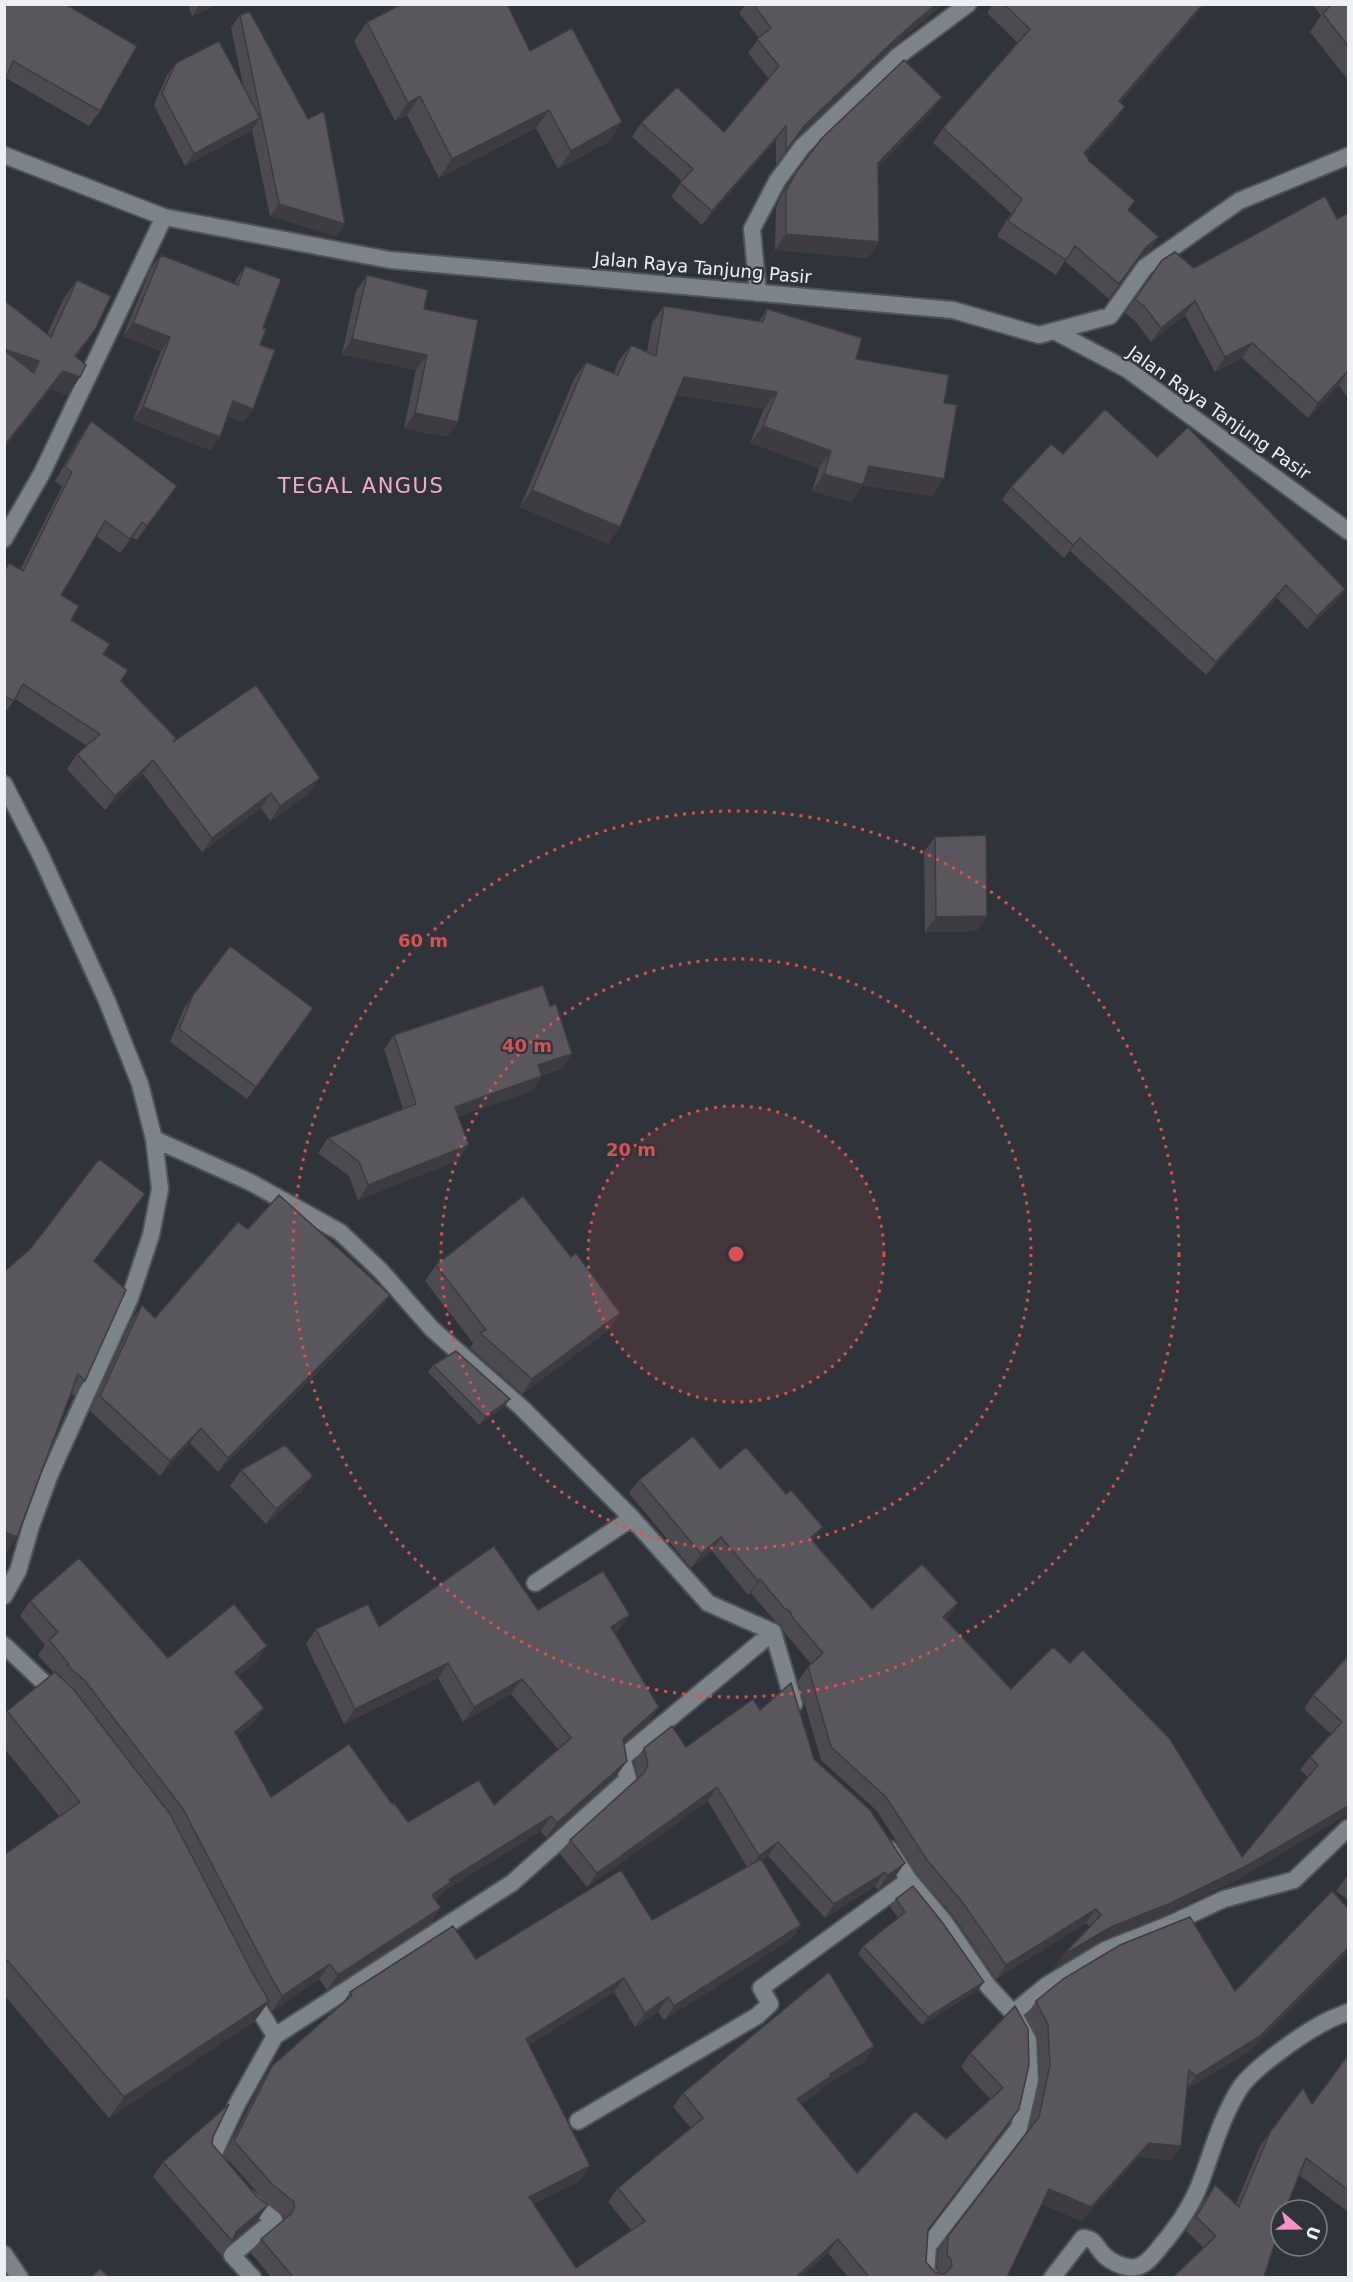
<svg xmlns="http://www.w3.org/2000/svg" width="1353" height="2282" font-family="'DejaVu Sans',sans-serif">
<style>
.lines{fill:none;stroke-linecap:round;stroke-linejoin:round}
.minor-casing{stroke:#4e5357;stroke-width:20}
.tertiary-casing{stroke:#4e5357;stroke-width:20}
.minor{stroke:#7c8389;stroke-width:16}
.tertiary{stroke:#7c8389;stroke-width:16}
.wall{fill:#4d4a51}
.shaded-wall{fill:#3e3c42}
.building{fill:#59565e;stroke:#3e3c42;stroke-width:1.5}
.ring{fill:none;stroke:#db5051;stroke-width:3;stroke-dasharray:3 6}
.labels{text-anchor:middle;stroke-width:4.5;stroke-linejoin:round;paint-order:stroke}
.street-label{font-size:18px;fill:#edf1f5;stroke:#2e3439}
.quarter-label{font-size:21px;letter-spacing:1.5px;fill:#f3a9d2;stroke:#2e3439}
.centre{fill:#db5051;stroke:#2e3439;stroke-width:3}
.ring-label{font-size:18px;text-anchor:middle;font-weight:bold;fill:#db5051;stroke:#2e3439;stroke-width:4.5;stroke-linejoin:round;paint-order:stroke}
</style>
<rect width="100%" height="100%" fill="#2e3439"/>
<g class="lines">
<defs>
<path id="minor" d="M758,293L752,229L777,181L802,147L898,56L968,4
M1054,331L1110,316L1145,267L1239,201L1348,156
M4,539L42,473L164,217
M4,784L41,856L107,1001L140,1084L154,1139L160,1189L151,1235L130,1298L50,1474L31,1526L18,1571L4,1596
M154,1139L250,1182L340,1232L381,1271L432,1329L522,1408L632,1518L708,1603L773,1632L794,1704
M535,1583L632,1518
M4,1645L58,1696
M889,1849L909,1880L945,1923L988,1986L1013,2013L1028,2040L1030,2080L1019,2128L928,2246L926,2273L932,2278
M1013,2013L1047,1985L1105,1950L1168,1925L1224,1899L1294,1880L1348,1828
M275,2036L512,1883L628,1779L622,1758L773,1632
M578,2121L757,2016L770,2004L761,1988L909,1880
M219,2165L212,2157L236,2106L275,2036L250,1994
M247,2198L274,2220L232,2255L253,2278
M4,2254L20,2278
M1052,2278L1083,2238C1096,2239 1095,2246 1103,2254C1110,2262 1126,2269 1136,2267C1147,2265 1154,2254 1160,2247C1177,2227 1192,2206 1201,2181C1213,2149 1222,2116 1240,2088C1253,2068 1305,2032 1327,2021C1334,2017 1342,2015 1348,2012"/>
<path id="tertiary" d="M4,155L164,217L390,260L953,310L1039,335L1054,331L1128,370L1348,531"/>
</defs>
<use href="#minor" class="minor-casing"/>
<use href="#tertiary" class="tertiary-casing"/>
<use href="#minor" class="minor"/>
<use href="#tertiary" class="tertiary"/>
</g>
<path class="wall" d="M4,4L100,111L89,126L6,78Z
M188,4H219L192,16Z
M746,4H943L891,48L795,139L776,165V140L702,225L671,197L682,181L632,137L641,123L724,132L769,79L748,53L759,38L739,13Z
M993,4H1205L1120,103L1125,107L1115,122L1085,155L1088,160L1128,210L1149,252L1136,261L1109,299L1065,261L1056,275L997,236L1011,213L933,143L943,128L1018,43L987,13Z
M1312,4H1348V80L1310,32L1321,15Z
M240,15L345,224L336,236L270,216L252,130L185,166L154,105L167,75L176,63L243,85L231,28Z
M367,22L530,51L610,141L558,169L536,128L439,178L407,115L395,121L354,41Z
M931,112L878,167L879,242L868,258L775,250L776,207L786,187L821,139Z
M1348,213V399L1339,385L1308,418L1242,358L1215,372L1185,315L1151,342L1135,321L1125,313L1162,260L1194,268L1337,219Z
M161,255L234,284L236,280L245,266L263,328L244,422L227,416L220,437L210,450L133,420L161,351L123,336L151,268Z
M367,275L424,309L447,437L404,428L416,370L342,354L356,291Z
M77,280L95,330L76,357L80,377L68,395L51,389L4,448V300L47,334L64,298Z
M664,306L759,321L767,309L856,359L944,403L932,496L863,485L851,502L812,491L819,468L750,443L764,409L676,395L608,544L520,507L574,379L586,362L614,373L618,362L631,345L647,352L652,323Z
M91,421L167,500L137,540L132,537L120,553L96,536L61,595L71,620L103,654L121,681L176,738L310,793L270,821L261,808L202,852L143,774L105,810L67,769L77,754L87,746L15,699L4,714V569L9,563L20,570L62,487L55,481L81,436Z
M1063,454L1157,457L1345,589L1336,602L1307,629L1277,598L1206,675L1070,551L1064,558L1002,500L1011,487Z
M935,837L987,916L976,931L925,932L924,852Z
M193,995L313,1008L247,1099L170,1042L184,1008Z
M394,1035L562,1069L542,1075L532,1091L459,1116V1160L358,1200L349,1176L318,1153L328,1138L403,1109L384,1049Z
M134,1209L94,1261L85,1381L74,1396L71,1393L7,1552L4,1551V1272Z
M248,1229L380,1310L218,1472L190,1443L160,1476L90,1411L132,1320L142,1305L155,1318Z
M571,1257L620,1313L610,1329L522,1394L470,1348L473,1343L425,1281L436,1265Z
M433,1365L504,1407L479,1425L428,1372Z
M720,1469L813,1541L872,1609L958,1603L949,1616L946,1619L1011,1689L1242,1857L1308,1777L1300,1770L1310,1757L1331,1734L1304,1709L1313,1695L1348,1656V1814L1238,1879L1164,1915L1101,1940L1053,1969L1063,1955L1090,1927L1086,1923L996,1979L954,1917L917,1874L877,1811L821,1760L798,1681L808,1667L811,1664L784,1632L781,1625L775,1621L751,1593L748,1595L712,1551L691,1568L629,1493L639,1480Z
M241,1470L302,1491L266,1524L230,1486Z
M30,1601L168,1658L257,1661L238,1676L264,1708L253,1723L237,1736L271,1797L392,1804L408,1822L494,1805L558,1749L511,1694L463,1722L438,1678L344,1724L306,1644L316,1629L379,1627L538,1610L619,1630L614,1633L649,1722L624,1744L627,1761L616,1776L546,1838L541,1831L444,1891L440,1897L436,1900L431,1923L327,1990L319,1979L272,2011L268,2003L254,2022L109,2118L4,1995V1855L60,1817L4,1748V1715L7,1711L54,1673L38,1655L45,1645L20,1616Z
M760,1710L814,1759L895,1877L878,1890L875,1886L825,1918L768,1856L762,1861L801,1925L791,1939L664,2020L658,2012L635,2027L614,1992L529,2045L581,2180L533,2204L576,2268L631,2230L608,2202L618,2188L691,2128L673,2107L683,2093L865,2061L824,2086L821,2090L801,2104L857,2173L946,2139L990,2099L961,2067L970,2053L1015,2006L1009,2123L928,2232L926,2262L935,2272L942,2274L937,2268L938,2250L1029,2129L1040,2079L1038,2039L1026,2016L1036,2001L1251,2050L1187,2089L1181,2146L1171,2160L1139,2157L1081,2221L1042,2204L1007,2277H848L828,2253L801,2277H271L251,2253L261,2239L284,2220V2216L262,2198L224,2155L263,2080L272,2066L341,2006L350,1992L476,1959L652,1920L747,1867L708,1801L587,1887L560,1854L570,1840L637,1779L638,1777L634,1762L644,1748L686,1747Z
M1348,1875V1900L1336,1891Z
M896,1899L984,1982L978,1990L922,2025L858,1954L863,1946L898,1918L890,1907Z
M1348,2055V2212L1299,2175L1285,2210L1264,2277L1204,2248L1186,2231L1205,2199L1215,2185L1236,2204L1260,2146L1270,2132L1312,2104Z
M213,2137L212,2144L258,2198L268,2205L257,2221L232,2241L222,2256L153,2177L163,2162Z"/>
<path class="shaded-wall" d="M200,4H219L192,16Z
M936,4H943L891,48L795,139L776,165L804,126L900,35Z
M1203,4H1205L1108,116L1119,101Z
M420,96L407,115L395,121L408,103Z
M942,97L931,112L867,178L878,163Z
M1125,107L1115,122L1073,168L1084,153Z
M549,110L536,128L439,178L452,159Z
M260,118L252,130L185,166L194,154Z
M622,122L610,141L558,169L571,151Z
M786,126L776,140L702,225L712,211Z
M279,204L345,224L336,236L270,216Z
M786,234L879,242L868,258L775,250Z
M1159,237L1149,252L1136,261L1109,299L1147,246Z
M1195,301L1185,315L1151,342L1161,328Z
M133,323L170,337L161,351L123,336Z
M95,330L64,371L80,377L68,395L51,389L4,448V446Z
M352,339L427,355L416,370L342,354Z
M1252,343L1242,358L1215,372L1225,357Z
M5,348L39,361L27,379L4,371Z
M1348,371L1339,385L1308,418L1318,403Z
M684,377L777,392L764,409L671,394Z
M233,401L253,409L244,422L223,415Z
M143,407L220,437L210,450L133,420Z
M415,413L458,422L447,437L404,428Z
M763,426L831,451L819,468L750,443Z
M869,466L944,479L932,496L860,484L863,485L851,502L812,491L824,474Z
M177,486L167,500L137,540L147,526Z
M532,490L620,527L608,544L520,507Z
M1080,538L1070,551L1064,558L1073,545Z
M1286,585L1277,598L1206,675L1216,662Z
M1345,589L1336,602L1307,629L1317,616Z
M153,760L143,774L105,810L115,796Z
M320,778L310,793L270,821L280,806Z
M271,793L261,808L202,852L212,838Z
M987,916L976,931L925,932L936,917Z
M572,1054L562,1069L528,1079L538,1065Z
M542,1076L532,1091L445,1121L455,1107Z
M469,1145L459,1160L358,1200L368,1185Z
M390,1295L380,1310L218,1472L228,1458Z
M620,1313L610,1329L522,1394L532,1379Z
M510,1399L504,1407L479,1425L485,1417Z
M201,1428L190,1443L160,1476L170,1461Z
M313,1476L302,1491L266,1524L276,1509Z
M823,1527L813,1541L800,1552L810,1538Z
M4,1532L17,1537L7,1552L4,1551Z
M721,1537L712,1551L691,1568L701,1554Z
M760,1579L751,1593L748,1595L758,1581Z
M958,1603L949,1616L933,1630L943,1617Z
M630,1615L619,1630L600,1642L611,1627Z
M267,1646L257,1661L224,1687L235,1672Z
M448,1663L438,1678L344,1724L355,1709Z
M522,1679L511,1694L463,1722L474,1707Z
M659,1707L649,1722L612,1754L623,1739Z
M264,1708L253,1723L224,1747L235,1732Z
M627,1761L616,1776L546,1838L557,1823Z
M717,1787L708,1801L587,1887L597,1873Z
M1348,1806V1814L1238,1879L1164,1915L1101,1940L1053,1969L1063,1955L1111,1927Z
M551,1816L541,1831L444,1891L440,1897L422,1910L432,1895L449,1880Z
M778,1842L768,1856L749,1870L759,1856Z
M905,1863L895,1877L878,1890L887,1876Z
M885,1872L875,1886L825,1918L834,1904Z
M441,1908L431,1923L327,1990L338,1975Z
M1096,1909L1086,1923L996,1979L1006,1965Z
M801,1925L791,1939L664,2020L674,2006Z
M1348,1948V1953L1251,2050L1186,2090L1196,2076Z
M330,1964L319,1979L272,2011L282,1996Z
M624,1978L614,1992L517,2053L526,2039Z
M984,1982L978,1990L922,2025L928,2017Z
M668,1997L658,2012L635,2027L645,2013Z
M269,2001L254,2022L109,2118L124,2097Z
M874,2046L865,2061L824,2086L821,2090L787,2113L797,2099L830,2074Z
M1019,2109L1009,2123L918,2245L928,2230Z
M1149,2143L1181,2146L1171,2160L1139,2157L1081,2221L1040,2203L1049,2189Z
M590,2166L581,2180L519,2211L529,2197Z
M268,2205L257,2221L232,2241L236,2232Z
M838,2239L828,2253L801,2277H796Z"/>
<path class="building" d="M4,4H65L137,46L100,111L13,61L4,83Z
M402,4H507L530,51L572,28L622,122L571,151L549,110L452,159L420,96L408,103L367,22Z
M753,4H936L900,35L804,126L786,151V126L712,211L680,183L693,169L641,123L677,87L724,132L779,66L757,39L771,28Z
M1004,4H1203L1119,101L1125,107L1084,153L1089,159L1088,160L1135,201L1128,210L1159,237L1147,246L1119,284L1075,246L1066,260L1008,221L1022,199L943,128L1030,29Z
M1332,4H1348V46L1323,14Z
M250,12L308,119L324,111L345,224L279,204L240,15Z
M219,41L260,118L194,154L162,93L176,63Z
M904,60L942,97L878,163L879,242L786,234V191L797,171L821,139Z
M1325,196L1337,219L1348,213V371L1318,403L1252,343L1225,357L1195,301L1161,328L1145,307L1135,299L1162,260L1175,252L1194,268Z
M161,255L238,285L245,266L281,279L263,328L266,329L260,345L275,350L253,409L233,401L220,437L143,407L170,337L133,323Z
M367,275L428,290L424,309L478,320L458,422L415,413L427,355L352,339Z
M77,280L111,296L95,330L75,356L86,365L80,377L63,371L4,446V350L34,373L39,361L4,349V300L51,337Z
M664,306L763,322L767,309L862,338L856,359L949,375L944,403L957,405L944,479L869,466L863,485L824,474L831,451L763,426L777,392L684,377L620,527L532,490L586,362L618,375L631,345L656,356Z
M1105,409L1157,457L1188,427L1345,589L1317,616L1286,585L1216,662L1080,538L1073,545L1011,487L1051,444L1063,454Z
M91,421L177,486L147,526L142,522L130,539L105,521L61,595L79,606L71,620L110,644L103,654L128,670L121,681L176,738L173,742L256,685L320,778L280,806L271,793L212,838L153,760L115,796L77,754L100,734L23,684L14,701L4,696V571L9,563L23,571L72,472L65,467Z
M986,835L987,916L936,917L935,837Z
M230,946L313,1008L256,1087L179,1029L193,995Z
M543,985L550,1006L556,1004L572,1054L538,1065L542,1076L455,1107L469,1145L368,1185L359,1162L328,1138L416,1104L394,1035Z
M99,1159L145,1194L94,1261L126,1290L85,1381L78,1374L17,1537L4,1532V1272L31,1248Z
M279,1195L390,1295L228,1458L201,1428L170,1461L100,1396L142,1305L155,1318L238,1222L248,1229Z
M523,1196L571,1257L576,1253L620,1313L532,1379L480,1333L486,1330L436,1265Z
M456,1351L510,1399L485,1417L433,1365Z
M693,1436L720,1469L746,1447L786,1494L791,1490L823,1527L810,1538L872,1609L922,1564L958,1603L943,1617L1011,1689L1053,1647L1070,1663L1083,1650L1170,1739L1242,1857L1318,1765L1310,1757L1342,1722L1313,1695L1348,1656V1806L1248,1865L1173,1902L1111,1927L1063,1955L1101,1915L1096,1909L1006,1965L963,1903L927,1860L886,1797L831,1747L808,1667L823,1653L793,1618L790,1611L784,1608L760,1579L758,1581L721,1537L701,1554L639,1480Z
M285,1445L313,1476L276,1509L241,1470Z
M494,1546L538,1610L603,1571L630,1615L611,1627L659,1707L623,1739L627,1761L557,1823L551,1816L449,1880L451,1882L432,1895L441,1908L338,1975L330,1964L282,1996L265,1966L183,1809L86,1682L67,1665L69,1664L49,1640L58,1632L30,1601L79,1558L168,1658L234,1604L267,1646L235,1672L264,1708L235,1732L271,1797L349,1744L392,1804L394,1803L408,1822L479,1780L494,1805L571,1738L522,1679L474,1707L448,1663L355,1709L316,1629L368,1604L379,1627Z
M55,1672L74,1690L170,1814L251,1970L269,2001L124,2097L7,1960L4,1962V1855L80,1802L7,1711Z
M791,1683L814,1759L870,1810L905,1863L887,1876L885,1872L834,1904L778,1842L759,1856L717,1787L597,1873L570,1840L645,1772L648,1763L644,1748L672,1726L686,1747L753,1699L760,1710Z
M761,1859L801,1925L674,2006L668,1997L645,2013L624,1978L526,2039L590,2166L529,2197L576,2268L645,2221L618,2188L703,2118L683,2093L829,1972L874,2046L830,2074L831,2076L797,2099L857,2173L915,2111L946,2139L1003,2088L970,2053L1015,2006L1028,2029L1029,2065L1019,2109L928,2230L926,2262L935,2272L941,2274L946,2273L952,2266L951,2260L947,2254L948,2236L1039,2117L1050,2065L1048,2025L1036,2001L1063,1979L1120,1945L1190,1917L1235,1991L1332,1891L1348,1908V1948L1260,2036L1196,2076L1189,2070L1181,2146L1149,2143L1091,2207L1049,2189L1007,2277H869L838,2239L796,2277H293L261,2239L291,2214L294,2208V2202L272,2184L234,2141L272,2066L352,1995L350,1992L453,1926L476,1959L621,1870L652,1920Z
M913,1886L942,1922L984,1982L928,2017L863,1946L905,1912L896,1899Z
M1348,2055V2190L1306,2158L1285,2210H1281V2223L1264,2277H1266H1173L1216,2236L1196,2217L1215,2185L1239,2207L1270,2132L1303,2088L1312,2104Z
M229,2104L213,2137L212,2144L258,2198L268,2205L236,2232L232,2241L163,2162Z
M100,2269L109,2277H91Z"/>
<circle cx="736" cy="1254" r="148" fill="#db5051" fill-opacity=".12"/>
<g class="ring">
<circle cx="736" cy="1254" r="148"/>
<circle cx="736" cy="1254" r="295"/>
<circle cx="736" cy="1254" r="443"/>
</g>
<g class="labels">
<g class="street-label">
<text transform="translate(703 268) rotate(5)" y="6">Jalan Raya Tanjung Pasir</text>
<text transform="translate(1219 413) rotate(35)" y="6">Jalan Raya Tanjung Pasir</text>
</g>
<g class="quarter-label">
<text x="361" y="493">TEGAL ANGUS</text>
</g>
</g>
<circle cx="736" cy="1254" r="9" class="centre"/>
<g class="ring-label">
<text x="423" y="947">60 m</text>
<text x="527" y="1052">40 m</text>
<text x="631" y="1156">20 m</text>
</g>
<rect width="1353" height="2282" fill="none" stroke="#edf1f5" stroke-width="12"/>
<g transform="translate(1299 2228) rotate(110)"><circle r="28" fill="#2e3439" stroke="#7a8084" stroke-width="1.5"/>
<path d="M0-4.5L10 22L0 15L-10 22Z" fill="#f890cc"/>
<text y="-9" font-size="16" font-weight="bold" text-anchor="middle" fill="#edf1f5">U</text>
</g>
</svg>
